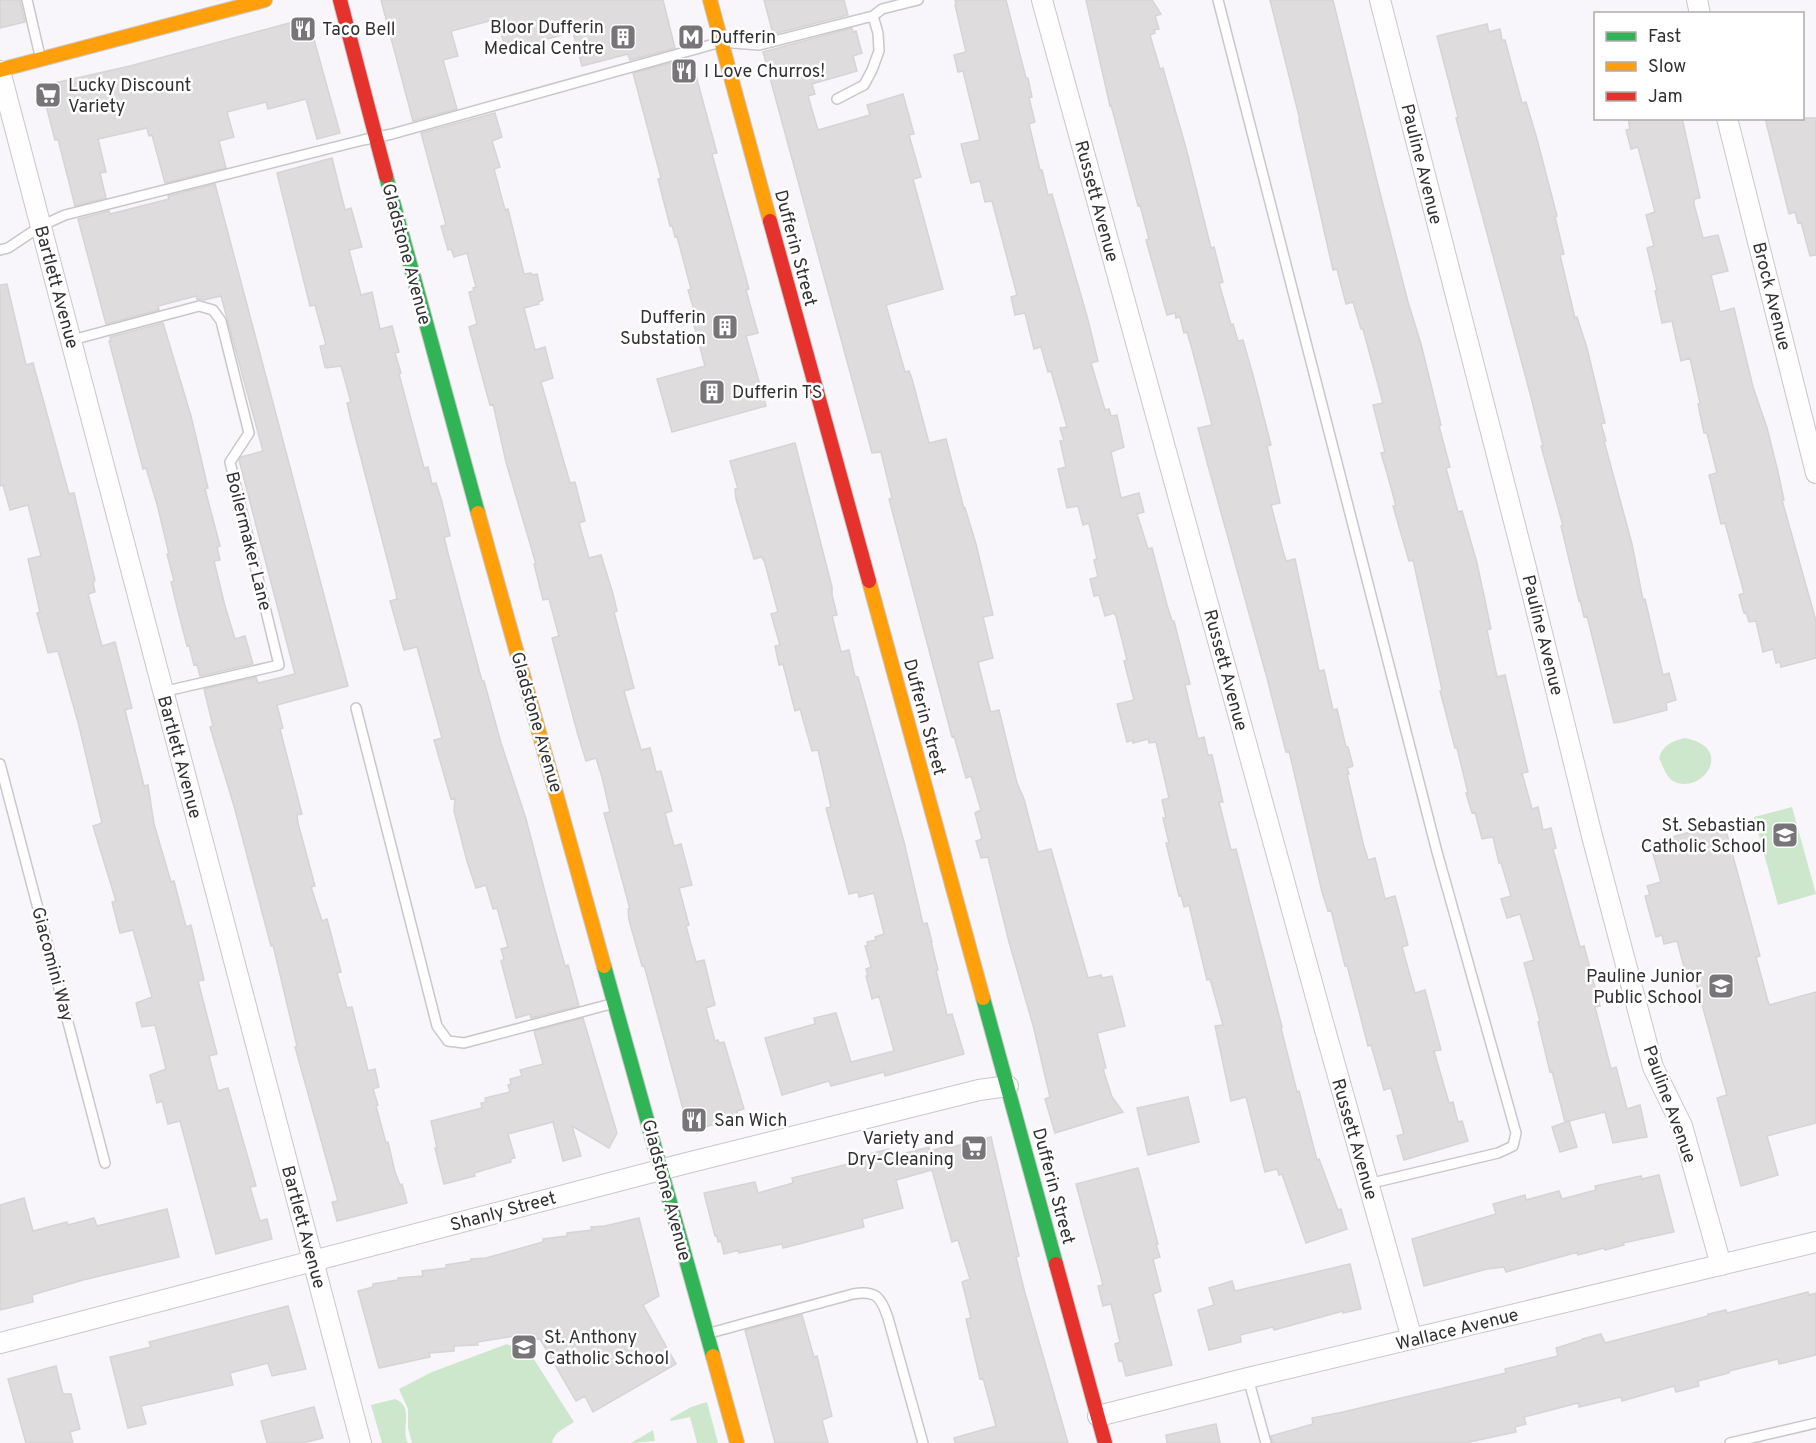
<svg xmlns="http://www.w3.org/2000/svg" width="1816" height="1443" font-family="Overpass,sans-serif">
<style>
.green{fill:#cce7cc}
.building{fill:#dedcdd;stroke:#d6d4d5;stroke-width:1.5}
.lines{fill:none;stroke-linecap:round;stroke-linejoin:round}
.lane-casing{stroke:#c9c7ca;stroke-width:12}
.street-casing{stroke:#c9c7ca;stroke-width:22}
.fast-casing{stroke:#c9c7ca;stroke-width:16}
.slow-casing{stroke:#c9c7ca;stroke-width:16}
.jam-casing{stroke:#c9c7ca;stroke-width:16}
.lane{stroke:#fefefe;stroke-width:9}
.street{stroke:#fefefe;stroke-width:20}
.fast{stroke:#30b455;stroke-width:14}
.slow{stroke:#ff9f0a;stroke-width:14}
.jam{stroke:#e5322d;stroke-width:14}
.labels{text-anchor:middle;stroke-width:5;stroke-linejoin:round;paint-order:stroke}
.poi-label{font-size:18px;fill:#313032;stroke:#fff;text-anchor:start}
.street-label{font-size:18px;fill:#313032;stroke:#fff}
</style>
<rect width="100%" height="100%" fill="#f8f6fa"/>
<path class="green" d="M1685,738C1736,748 1702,794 1675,782C1666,778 1663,766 1659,758C1663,745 1672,741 1685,738Z
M1792,807L1816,894L1778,905L1754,817Z
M507,1344L530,1353L574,1422C565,1428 554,1432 552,1443H412L408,1428V1409L399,1389L432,1372Z
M395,1399C415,1406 400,1429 408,1443H382L371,1405Z
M707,1402L718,1443H697L690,1417L671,1421L670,1419L691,1407Z
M653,1430L655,1441L631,1443Z"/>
<path class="building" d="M0,0H20L25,22L0,28Z
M381,0H663L675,48L630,60L628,54L582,66L573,32L506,50L497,19L451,31L458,56L443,60L457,109L413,121Z
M764,0H844L848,15L773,34Z
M955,0H1006L1026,78H1028L1032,97L1029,98L1035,122L1029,124L1040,170H1042L1048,195L1052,194L1088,320L1098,361L1091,363L1105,410L1109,409L1111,416L1117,415L1124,447L1111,452L1121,498L1139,493L1144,512L1137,514L1148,549L1152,548L1167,605L1172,621H1174L1190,684L1185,685L1198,739L1204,737L1208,755H1212L1223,802H1219L1231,850L1236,849L1282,1027L1281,1028L1297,1092L1299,1091L1317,1160L1319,1159L1338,1210L1341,1209L1347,1229L1306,1243L1282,1174L1279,1175L1277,1169L1265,1172L1246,1097L1231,1101L1215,1026L1223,1025L1210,979L1207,980L1189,905L1184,907L1181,895L1179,896L1166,843H1169L1163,818H1166L1162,800L1169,798L1156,742L1149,743L1148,739L1133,743V740L1127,742L1117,704L1134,700L1124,661L1127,660L1116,616L1114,613L1105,616L1099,595L1094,596L1090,579L1098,577L1094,560L1097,559L1089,523L1083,525L1078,506L1067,508L1058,469L1066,467L1060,441H1064L1060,428L1067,427L1051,371L1048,372L1041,347L1034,349L1025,313L1015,315L1011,297L1017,295L992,201L985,202L980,181L971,183L961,144L980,140L963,71L958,72L954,55L966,52L955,5L956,4Z
M1086,0H1152L1161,14L1155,16L1159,29L1154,30L1155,33L1150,35L1160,69L1163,68L1186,148L1211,248L1214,247L1223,282L1219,283L1231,325L1233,324L1238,341L1243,340L1253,375L1271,445L1267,446L1280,503L1271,505L1283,551L1286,561L1295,559L1319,671L1324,670L1333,710L1337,709L1346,747H1348L1353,766L1347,768L1349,774H1347L1363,843L1368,860L1375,858L1385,899L1395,896L1408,945L1402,947L1415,993L1425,990L1441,1050L1434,1051L1449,1103L1453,1102L1458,1122L1462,1121L1468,1141L1404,1160L1397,1136L1404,1134L1391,1088L1384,1090L1371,1045L1368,1046L1347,965L1345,966L1331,910L1328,911L1322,892L1289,751L1286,752L1267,678L1207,462L1198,428L1212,425L1192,349L1187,332L1184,333L1180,317L1176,318L1175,313L1167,315L1146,240L1149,239L1140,205L1138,206L1111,105L1110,106Z
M1270,0H1333L1377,181L1408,302L1421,344L1441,425L1439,426L1450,467L1446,468L1458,512L1462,511L1477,563L1491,629L1487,630L1497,677L1505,675L1528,772L1522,773L1532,809L1538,807L1543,830L1551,828L1556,848L1553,849L1580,947L1584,946L1600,1006L1595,1007L1611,1069L1616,1067L1627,1109L1640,1105L1647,1137L1613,1143L1605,1112L1565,1122L1552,1071L1550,1072L1538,1022L1540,1021L1524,963L1534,960L1520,914L1507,918L1501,899L1511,896L1501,863H1499L1493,837L1482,839L1475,812L1472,813L1466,793H1468L1457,748H1455L1440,691L1442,690L1413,560L1409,561L1393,506H1396L1387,473L1381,453L1385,452L1373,405L1383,403L1363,329H1361L1353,302L1346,304L1337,269L1333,270L1299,120H1300Z
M308,18L340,133L317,139L306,99L268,109L266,102L227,112L234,137L219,141L226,168L165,183L152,135L149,136L147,128L98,139L106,172L100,173L106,198L75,206L58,139L55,140L41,86L130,66Z
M1487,24L1489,32L1500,29L1502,40H1505L1522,103L1526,102L1537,139L1557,216L1555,217L1564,254L1560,255L1575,318L1577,317L1587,348L1605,423L1601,424L1606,441H1604L1632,544L1643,600L1645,599L1663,675L1669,673L1676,700L1666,703L1667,710L1621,722L1614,723L1587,616L1584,617L1580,600L1579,601L1561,526H1563L1541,446H1543L1531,397L1456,118L1458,117L1437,36Z
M852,28L853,32L856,31L862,53L853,56L857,71L812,84L815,94L808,96L818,130L870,115L867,105L903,94L914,134L909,135L921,177L913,179L943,289L886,305L905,372L909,371L912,379L929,443L946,439L964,509L965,508L976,544L993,615L983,617L993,658L978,662L990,710L991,712L999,710L1017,783L1024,799L1038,852L1051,849L1088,978L1101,975L1102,978L1112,976L1125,1026L1097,1033L1106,1068L1103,1069L1112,1097L1123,1112L1055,1133L1045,1099L1050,1097L1033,1025L1009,942L988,857L981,858L976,841L982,839L975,813L981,810L971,776L966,778L954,736L952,737L889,499L892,498L881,452L872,453L763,52Z
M678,61L679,65L692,61L717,153L712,154L749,289L746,290L758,333L746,336L766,406L672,432L657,379L705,366L693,321L697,320L688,290L691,289L677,236L675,237L672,225L670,226L658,179L661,178L633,73Z
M495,113L502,137L492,141L500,167L494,169L505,210L508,209L524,274L531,273L532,275L537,274L543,300L538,302L539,304L524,308L535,350L545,347L553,378L541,382L570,483L575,482L585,521L579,523L589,558L601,555L613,594L617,611L614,612L634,688L624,691L641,750L650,748L656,772L661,771L672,811L665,813L674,846L681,844L692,885L679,888L689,925L686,926L696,962L704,960L715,1005L706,1008L715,1041L718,1040L719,1043L724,1042L744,1109L737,1111L739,1118L689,1131L644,965L642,966L629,920L628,909H630L604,813L610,812L602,777L596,758L586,761L578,735L552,638L559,636L549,599L543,600L534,564H536L506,462L493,404L490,405L478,361L469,327L477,324L469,292L474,291L473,288L476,287L467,253L454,257L451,249L448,250L441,226L446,225L421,133Z
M1628,118H1682L1700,198L1694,199V204L1703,238L1718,235L1728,271L1711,275L1720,312L1734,308L1753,387L1767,428L1778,472L1784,500H1782L1816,621V658L1781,667L1780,662L1776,663L1773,649L1763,652L1756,621L1749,622L1746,612L1744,613L1739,595L1744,593L1725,523L1721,524L1709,475L1717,473L1707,433H1704L1698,404L1700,403L1690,358L1681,361L1672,321L1662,323L1655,291L1657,290L1647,248L1654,246L1646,215L1655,212L1638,147L1631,149L1626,130L1630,129Z
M1765,118H1816V255L1810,256L1801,222L1798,223L1795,212L1789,214Z
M332,158L345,210L351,208L362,247L349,250L361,295L372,292L380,329L392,326L399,352L395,353L401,373L399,374L424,468L428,467L432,484L436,483L442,502L450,536L444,537L448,553L482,681H484L501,743L526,819L552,919L565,966L568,965L579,1006L531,1018L530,1014L516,1018L501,961L504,959L501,949L508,947L497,908L493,909L486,885L476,888L467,861L454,811L455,798L451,799L434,740L442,738L417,647L404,650L390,601L397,599L396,593L351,420L347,403L351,402L341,366L326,368L325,367L320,346L326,345L315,305L310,306L277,173Z
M215,184L348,686L277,705L283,728L280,729L302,814L297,815L298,823L315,886L311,887L322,921L327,919L341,972L337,973L347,1008L352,1007L368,1071L375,1069L379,1087L373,1089L378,1105L376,1106L386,1143L388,1142L395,1172L400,1185L402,1184L407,1203L337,1221L332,1202L338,1201L295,1047L297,1046L273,945L271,946L234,806L210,727L213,726L204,689L256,677L258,683L295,674L239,460L241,457L263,451L221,296L204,300L197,299L196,296L158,306L159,310L106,324L78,219L109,211L110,214L169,199L168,196Z
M7,284L26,365L33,363L69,494L74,493L95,580L93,583L95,592L88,594L102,646L115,642L132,708L125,710L144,786L148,785L154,824L171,882L174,881L186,927L191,925L204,980L198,981L217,1054L209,1056L218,1091L228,1088L256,1186L250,1187L260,1221L267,1219L272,1239L216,1254L180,1121L168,1124L162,1101L157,1103L150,1075L166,1069L155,1025L142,1027L136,1003L152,997L133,930L120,933L112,902L116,901L93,826L102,823L79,726L58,651L48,653L37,613L40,612L28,559L41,556L28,505L10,510L3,485L0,486V285Z
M163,323L191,416L208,488L205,489L220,546L217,547L220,560L214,561L225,606L235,639L245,636L253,664L200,676L197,664L194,665L189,645L187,646L178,611L171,582L174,581L167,554H169L157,504L146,468L143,469L109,341H111L110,337Z
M795,443L832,587V595L837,615L832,616L841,652L849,650L855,677H858L904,842L923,924L927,923L932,942H931L938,970H936L947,1015L952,1014L964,1054L885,1076L884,1072L831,1086L829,1081L782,1095L765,1038L815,1024L814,1018L836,1013L851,1062L894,1051L879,996L872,999L866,976H868L866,969L871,967L865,946H868L867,942L876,940L875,937L884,934L874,893L859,897L858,892L849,894L826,808L831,807L818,750L812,751L800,709L795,711L783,664L779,665L775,646L780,645L771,614L778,612L764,560H763L762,557L754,559L736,499L735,489H738L730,461Z
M1724,823L1760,956L1756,957L1769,1005L1816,992V1123L1767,1136L1778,1175L1741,1186L1717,1098L1727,1095L1693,972L1686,974L1677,941L1664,944L1662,935L1656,937L1645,896L1650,895L1647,886L1661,882L1650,843Z
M583,1018L617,1133L609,1148L572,1126L581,1156L563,1161L553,1122L508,1134L515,1158L510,1159L511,1162L474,1173L475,1176L444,1184L435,1148H437L431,1121L482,1108L481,1103L486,1102L485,1098L510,1092L508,1085L511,1084L510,1079L522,1076L520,1070L543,1064L534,1031Z
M1188,1097L1199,1142L1148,1155L1137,1108Z
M1569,1121L1577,1147L1560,1152L1552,1127Z
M991,1137L1019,1256L1016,1257L1025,1293L1068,1443H955L954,1438L996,1426L983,1378L980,1379L966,1319L971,1318L962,1282L970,1279L958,1240L952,1242L932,1170L896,1180L903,1208L862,1219L864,1227L783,1248L782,1244L739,1253V1250L724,1254L721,1241L718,1242L717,1236H715L704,1193L755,1182L758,1193L793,1183L792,1178L852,1163L850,1159L889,1149L891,1157L929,1147L930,1151L948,1146V1148Z
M1138,1168L1158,1244H1156L1160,1257L1153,1259L1161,1291L1153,1294L1172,1365L1126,1376L1122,1360L1119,1361L1115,1344L1120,1342L1111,1304L1103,1306L1098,1286L1103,1285L1076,1184Z
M1659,1175L1674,1232L1623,1243L1624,1245L1605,1250L1604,1248L1578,1255V1252L1506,1272L1504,1267L1487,1269L1424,1286L1412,1239L1496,1214L1493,1204L1525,1195L1526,1200L1559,1191L1562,1199L1596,1190L1595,1186L1641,1176L1642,1179Z
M24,1198L33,1231L67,1222L68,1225L94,1218L97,1226L167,1209L179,1257L83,1280L32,1295L33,1302L0,1310V1205Z
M639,1218L659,1296L643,1305L676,1364L593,1412L585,1396L576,1401L540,1339L524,1340L514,1336L477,1342L478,1345L454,1346V1351L429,1353L430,1357L379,1368L358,1291L373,1287V1284L398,1280V1278L423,1276L422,1271L446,1268V1265L471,1261V1259L486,1258L543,1242V1239L567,1236V1233L592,1230L591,1227L605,1226Z
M1350,1264L1361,1309L1343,1313V1311L1274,1330L1273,1327L1240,1335L1241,1342L1209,1350L1198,1310L1214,1305L1209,1288L1232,1281L1235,1291Z
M1808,1292L1809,1295L1816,1293V1355L1779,1364L1778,1359L1729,1371V1373L1698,1381L1699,1386L1676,1392L1674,1386L1622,1401L1621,1397L1579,1407L1578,1403L1524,1417L1526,1424L1515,1427L1516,1432L1465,1443H1273L1271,1436L1313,1424L1312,1418L1343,1412L1506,1373L1505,1369L1558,1356L1556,1348L1582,1340V1339L1601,1334L1605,1343L1708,1316V1314L1726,1310L1727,1313Z
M288,1306L306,1369L272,1376L268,1363L230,1373L233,1385L141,1406L146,1424L128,1428L110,1357L151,1347L149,1342Z
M802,1315L814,1357L817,1356L832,1416L822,1420L828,1443H775L745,1330Z
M56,1366L63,1394H71L80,1429L70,1432L73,1443H26L8,1379Z
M314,1407L323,1438L303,1443H267L261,1421Z
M1216,1424L1220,1443H1167L1166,1435Z"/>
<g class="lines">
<defs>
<path id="lane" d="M27,0L40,56
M1218,0L1437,852L1516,1133L1513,1146L1498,1153L1368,1184
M837,99L864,85L872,70L879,51L878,33L873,16
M0,250L8,248L41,226L65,215L363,140L392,134L721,42L759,45L873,16L882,9L918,0
M72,340L199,306L213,310L221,321L249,433L230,462L279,665L162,692
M356,708L437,1026L448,1041L464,1043L611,1004
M0,764L105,1163
M710,1333L853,1294C876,1290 881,1297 888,1318L923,1443
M1248,1378L1266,1443
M1730,1443L1816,1423"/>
<path id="street" d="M1042,0L1322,1019L1412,1339
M1380,0L1526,568L1592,836L1653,1067L1682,1126L1721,1265
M1697,0L1700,14
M0,71L361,1443
M1727,118L1816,473
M0,1343L683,1164L979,1090L1008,1086
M1098,1416L1248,1378L1816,1242"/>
<path id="fast" d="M386,176L478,513
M604,966L713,1356
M983,998L1056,1264"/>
<path id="slow" d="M710,0L770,221
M0,70L265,0
M478,513L604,966
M869,581L983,998
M713,1356L737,1443"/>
<path id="jam" d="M340,0L386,176
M770,221L869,581
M1056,1264L1105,1443"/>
</defs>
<use href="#lane" class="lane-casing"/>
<use href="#street" class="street-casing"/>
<use href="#fast" class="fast-casing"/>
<use href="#slow" class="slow-casing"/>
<use href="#jam" class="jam-casing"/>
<use href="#lane" class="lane"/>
<use href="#street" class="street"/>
<use href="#fast" class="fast"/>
<use href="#slow" class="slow"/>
<use href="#jam" class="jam"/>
</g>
<defs>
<symbol id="restaurant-square" viewBox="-11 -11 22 22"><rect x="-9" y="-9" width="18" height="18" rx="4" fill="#777578" stroke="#fff"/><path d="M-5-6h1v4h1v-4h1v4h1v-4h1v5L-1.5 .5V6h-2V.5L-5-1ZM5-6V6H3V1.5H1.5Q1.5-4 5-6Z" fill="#fff"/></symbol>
<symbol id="building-square" viewBox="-11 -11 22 22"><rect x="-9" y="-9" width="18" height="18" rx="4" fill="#777578" stroke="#fff"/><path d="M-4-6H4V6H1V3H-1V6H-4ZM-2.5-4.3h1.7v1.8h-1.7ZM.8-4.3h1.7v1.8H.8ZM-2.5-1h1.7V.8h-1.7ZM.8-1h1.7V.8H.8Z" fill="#fff"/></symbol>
<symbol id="metro-square" viewBox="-11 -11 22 22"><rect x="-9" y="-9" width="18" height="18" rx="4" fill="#777578" stroke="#fff"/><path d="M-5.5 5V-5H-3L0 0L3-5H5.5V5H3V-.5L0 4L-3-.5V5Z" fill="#fff"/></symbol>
<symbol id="supermarket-square" viewBox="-11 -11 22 22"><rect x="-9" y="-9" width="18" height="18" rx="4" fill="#777578" stroke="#fff"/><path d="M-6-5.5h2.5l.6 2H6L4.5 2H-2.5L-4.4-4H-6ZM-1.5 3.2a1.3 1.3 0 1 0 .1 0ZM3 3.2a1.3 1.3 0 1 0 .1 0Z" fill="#fff"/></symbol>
<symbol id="school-square" viewBox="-11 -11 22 22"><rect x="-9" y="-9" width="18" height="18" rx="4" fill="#777578" stroke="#fff"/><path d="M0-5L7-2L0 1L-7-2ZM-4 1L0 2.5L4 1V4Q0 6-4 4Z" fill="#fff"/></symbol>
</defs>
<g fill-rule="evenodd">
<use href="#restaurant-square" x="288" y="14" width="30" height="30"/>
<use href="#building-square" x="608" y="22" width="30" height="30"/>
<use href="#metro-square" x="676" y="22" width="30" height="30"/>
<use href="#restaurant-square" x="669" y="56" width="30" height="30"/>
<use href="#supermarket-square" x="33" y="80" width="30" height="30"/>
<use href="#building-square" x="710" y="312" width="30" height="30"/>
<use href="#building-square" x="697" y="377" width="30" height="30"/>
<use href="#school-square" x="1770" y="820" width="30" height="30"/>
<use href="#school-square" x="1706" y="971" width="30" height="30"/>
<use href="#restaurant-square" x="679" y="1105" width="30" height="30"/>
<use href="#supermarket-square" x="959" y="1133" width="30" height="30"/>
<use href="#school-square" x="509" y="1332" width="30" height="30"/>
</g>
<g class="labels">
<g class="poi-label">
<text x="604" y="33" text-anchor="end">Bloor Dufferin<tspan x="604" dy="21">Medical Centre</tspan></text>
<text x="322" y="35">Taco Bell</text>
<text x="710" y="43">Dufferin</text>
<text x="704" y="77">I Love Churros!</text>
<text x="68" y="91">Lucky Discount<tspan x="68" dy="21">Variety</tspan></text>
<text x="706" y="323" text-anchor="end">Dufferin<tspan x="706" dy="21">Substation</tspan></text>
<text x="732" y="398">Dufferin TS</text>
<text x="1766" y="831" text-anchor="end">St. Sebastian<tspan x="1766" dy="21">Catholic School</tspan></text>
<text x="1702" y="982" text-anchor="end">Pauline Junior<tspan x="1702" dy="21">Public School</tspan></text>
<text x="714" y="1126">San Wich</text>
<text x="954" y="1144" text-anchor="end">Variety and<tspan x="954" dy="21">Dry-Cleaning</tspan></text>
<text x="544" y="1343">St. Anthony<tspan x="544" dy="21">Catholic School</tspan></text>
</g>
<g class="street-label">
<text transform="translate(1422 164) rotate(76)" y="6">Pauline Avenue</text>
<text transform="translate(1097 201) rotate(75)" y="6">Russett Avenue</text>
<text transform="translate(796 248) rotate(75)" y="6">Dufferin Street</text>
<text transform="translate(407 254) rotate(75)" y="6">Gladstone Avenue</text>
<text transform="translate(57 287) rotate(75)" y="6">Bartlett Avenue</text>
<text transform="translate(1772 296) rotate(76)" y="6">Brock Avenue</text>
<text transform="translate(249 541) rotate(76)" y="6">Boilermaker Lane</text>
<text transform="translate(1543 635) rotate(76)" y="6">Pauline Avenue</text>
<text transform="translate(1226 670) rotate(75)" y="6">Russett Avenue</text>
<text transform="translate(925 717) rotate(75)" y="6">Dufferin Street</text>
<text transform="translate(537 722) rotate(74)" y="6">Gladstone Avenue</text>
<text transform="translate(180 757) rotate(75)" y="6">Bartlett Avenue</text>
<text transform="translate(53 964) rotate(75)" y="6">Giacomini Way</text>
<text transform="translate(1670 1104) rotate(70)" y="6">Pauline Avenue</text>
<text transform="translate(1355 1139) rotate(74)" y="6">Russett Avenue</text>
<text transform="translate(1054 1186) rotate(75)" y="6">Dufferin Street</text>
<text transform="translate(667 1190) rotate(75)" y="6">Gladstone Avenue</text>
<text transform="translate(503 1211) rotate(-15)" y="6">Shanly Street</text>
<text transform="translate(304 1227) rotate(75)" y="6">Bartlett Avenue</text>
<text transform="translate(1457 1329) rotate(-14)" y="6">Wallace Avenue</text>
</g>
</g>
<rect x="1594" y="12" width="210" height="108" fill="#ffffff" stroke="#adacad" stroke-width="1.5"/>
<rect x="1606" y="32" width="30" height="9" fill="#30b455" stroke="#adacad" stroke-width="1.5"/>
<text x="1648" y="42" font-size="18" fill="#313032">Fast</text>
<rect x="1606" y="62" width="30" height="9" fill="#ff9f0a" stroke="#adacad" stroke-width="1.5"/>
<text x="1648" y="72" font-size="18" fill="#313032">Slow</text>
<rect x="1606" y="92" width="30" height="9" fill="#e5322d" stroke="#adacad" stroke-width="1.5"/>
<text x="1648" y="102" font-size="18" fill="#313032">Jam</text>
</svg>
